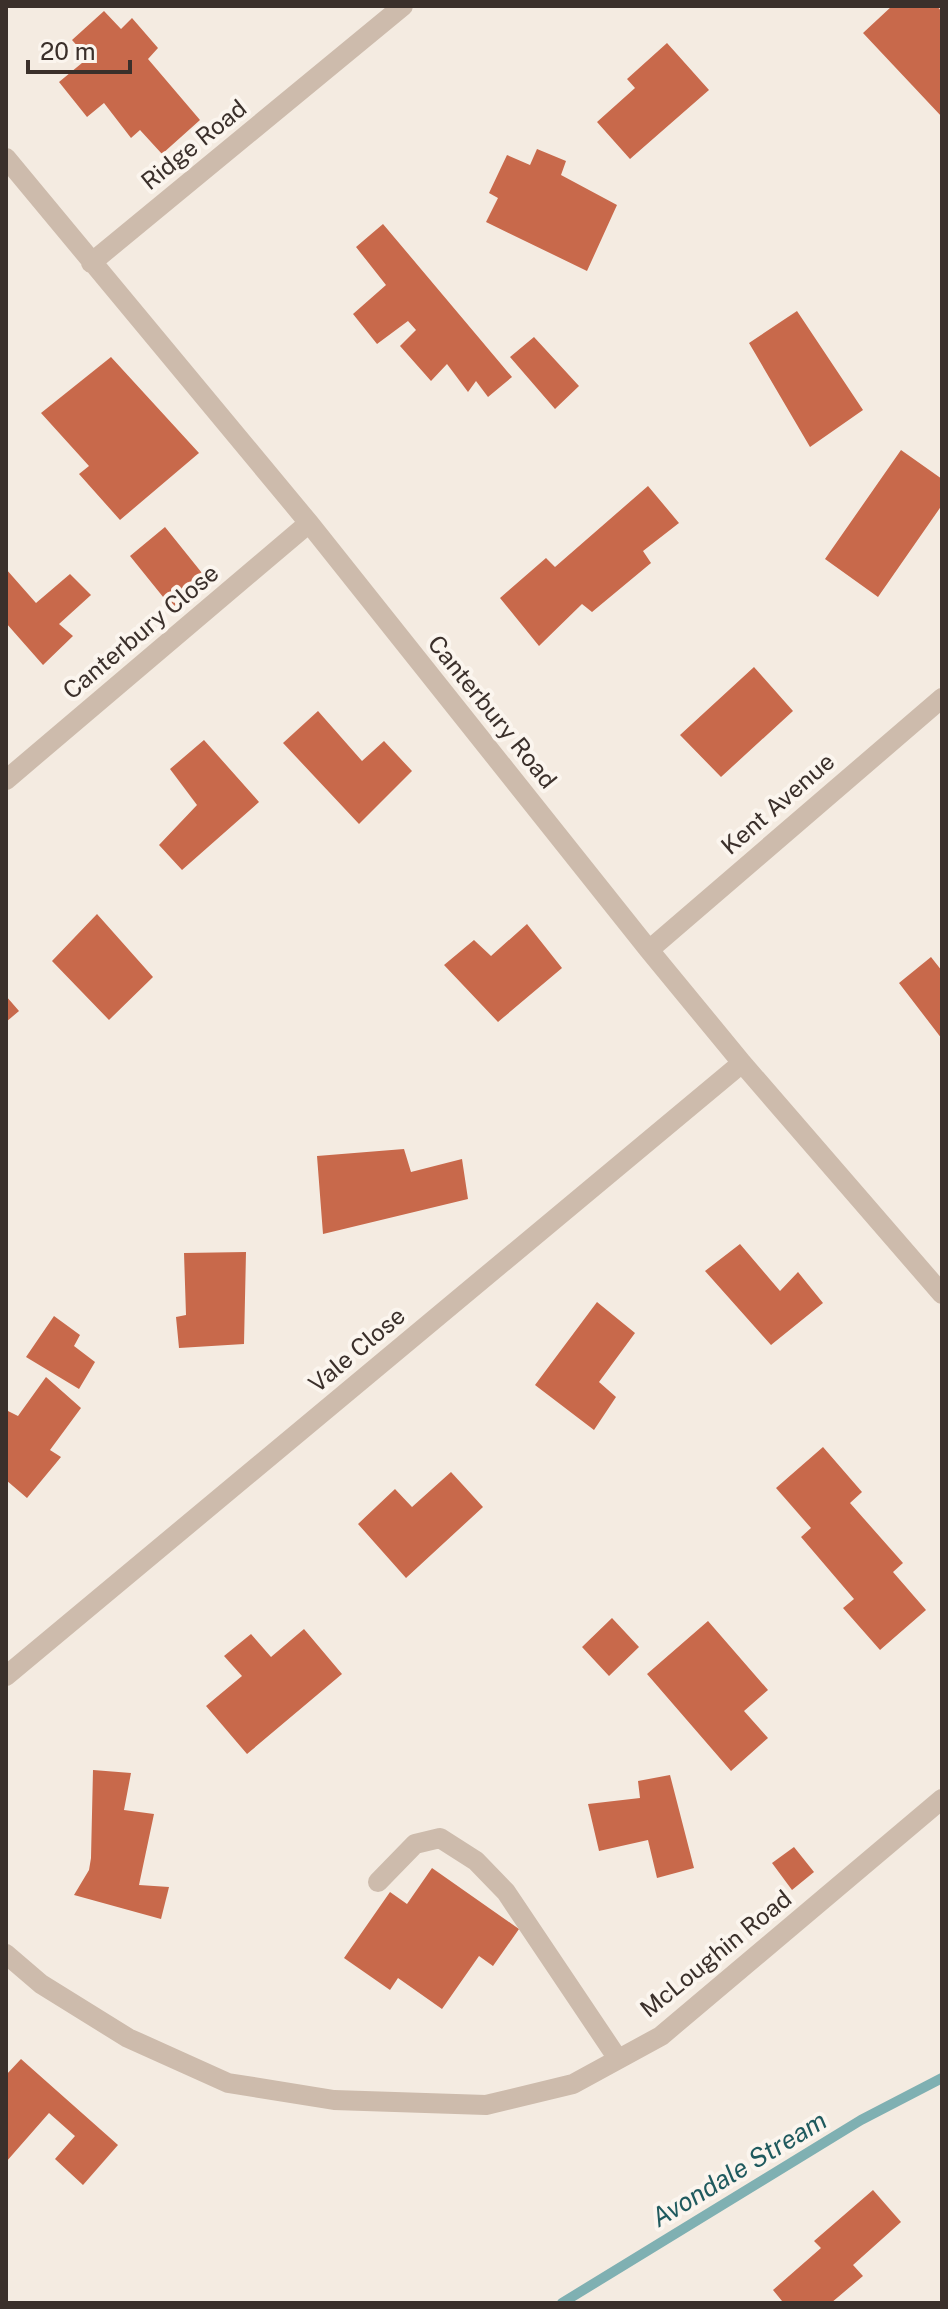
<svg xmlns="http://www.w3.org/2000/svg" width="948" height="2309" font-family="'Public Sans',sans-serif">
<style>
.lines{fill:none;stroke-linecap:round;stroke-linejoin:round}
.stream{stroke:#7fb0b2;stroke-width:10}
.building{fill:#c8694b}
.minor{stroke:#cdbbac;stroke-width:20}
.labels{text-anchor:middle;stroke-width:8;stroke-linejoin:round;paint-order:stroke}
.street-label{font-size:24px;fill:#3b302b;stroke:#fbf5ee}
.water-label{font-size:26px;font-style:italic;fill:#1f5a5e;stroke:#fbf5ee}
</style>
<rect width="100%" height="100%" fill="#f4ebe1"/>
<g class="lines">
<path class="stream" d="M562,2303L861,2120L942,2078"/>
</g>
<path class="building" d="M892,6H937L942,12V117L863,33Z
M104,11L121,29L132,18L158,48L148,59L200,120L162,154L140,130L131,138L104,103L87,117L59,82L88,58L72,40Z
M667,43L709,90L630,159L597,122L635,88L627,79Z
M537,149L566,161L561,175L617,205L587,271L486,222L498,198L489,193L507,155L530,165Z
M383,224L512,377L488,397L476,381L468,392L447,364L431,381L400,346L416,330L408,321L377,344L353,314L386,285L356,247Z
M797,311L863,410L810,447L749,343Z
M534,337L579,386L555,409L510,357Z
M111,357L199,453L120,520L79,474L89,466L41,413Z
M901,450L942,479V505L878,597L825,559Z
M648,486L679,523L643,551L651,563L592,612L582,604L539,646L500,598L546,558L555,567Z
M165,527L206,578L172,608L130,556Z
M6,569L36,603L70,574L91,595L59,624L73,636L43,665L6,623Z
M754,667L793,711L721,777L680,735Z
M318,711L362,761L384,741L412,771L359,824L283,743Z
M204,740L259,802L182,870L159,845L197,805L170,769Z
M97,914L153,977L109,1020L52,961Z
M527,924L562,968L498,1022L444,965L474,940L491,956Z
M931,957L942,971V1039L899,983Z
M6,996L19,1011L6,1022Z
M404,1149L411,1172L462,1159L468,1199L323,1234L317,1156Z
M740,1244L780,1291L798,1272L823,1303L771,1345L705,1271Z
M246,1252L244,1344L179,1348L176,1317L186,1315L184,1253Z
M597,1302L635,1333L599,1382L616,1397L594,1430L535,1385Z
M54,1316L80,1335L74,1346L95,1362L79,1389L26,1357Z
M46,1377L81,1408L50,1450L61,1457L27,1498L6,1480V1410L18,1416Z
M823,1447L862,1492L850,1503L903,1563L893,1572L926,1610L880,1650L843,1608L854,1599L801,1537L811,1528L776,1488Z
M451,1472L483,1507L406,1578L358,1524L395,1489L412,1507Z
M612,1618L639,1647L609,1676L582,1647Z
M708,1621L768,1690L744,1711L768,1738L731,1771L647,1674Z
M304,1629L342,1674L247,1754L206,1706L242,1676L224,1656L251,1634L271,1657Z
M93,1770L131,1773L124,1810L154,1814L139,1885L169,1887L161,1919L74,1895L89,1870L91,1858Z
M670,1775L694,1868L657,1878L648,1840L599,1851L588,1804L640,1798L638,1781Z
M794,1847L814,1872L792,1890L772,1863Z
M432,1868L519,1929L493,1966L479,1956L442,2009L398,1978L390,1990L344,1958L390,1892L407,1904Z
M21,2059L118,2145L83,2185L55,2159L75,2136L49,2113L6,2162V2075Z
M873,2190L901,2222L853,2265L863,2276L831,2303H780L782,2301L773,2290L821,2248L814,2241Z"/>
<g class="lines">
<path class="minor" d="M6,158L309,523L649,950L742,1063L942,1294
M91,263L403,6
M6,780L309,523
M649,950L942,698
M6,1676L742,1063
M378,1882L415,1844L440,1838L476,1861L506,1892L618,2059
M6,1954L41,1984L128,2038L228,2083L334,2100L486,2105L573,2084L661,2036L942,1799"/>
</g>
<g class="labels">
<g class="street-label">
<text transform="translate(194 145) rotate(-39)" y="8">Ridge Road</text>
<text transform="translate(141 632) rotate(-40)" y="8">Canterbury Close</text>
<text transform="translate(492 712) rotate(51)" y="8">Canterbury Road</text>
<text transform="translate(778 804) rotate(-41)" y="8">Kent Avenue</text>
<text transform="translate(357 1350) rotate(-40)" y="8">Vale Close</text>
<text transform="translate(716 1954) rotate(-39)" y="8">McLoughin Road</text>
</g>
<g class="water-label">
<text transform="translate(739 2169) rotate(-31)" y="9">Avondale Stream</text>
</g>
</g>
<rect width="948" height="2309" fill="none" stroke="#3b302b" stroke-width="16"/>
<path d="M28 60v12h102v-12" fill="none" stroke="#3b302b" stroke-width="4"/>
<text x="40" y="60" font-size="24" fill="#3b302b" stroke="#fbf5ee" stroke-width="6" paint-order="stroke">20 m</text>
</svg>
